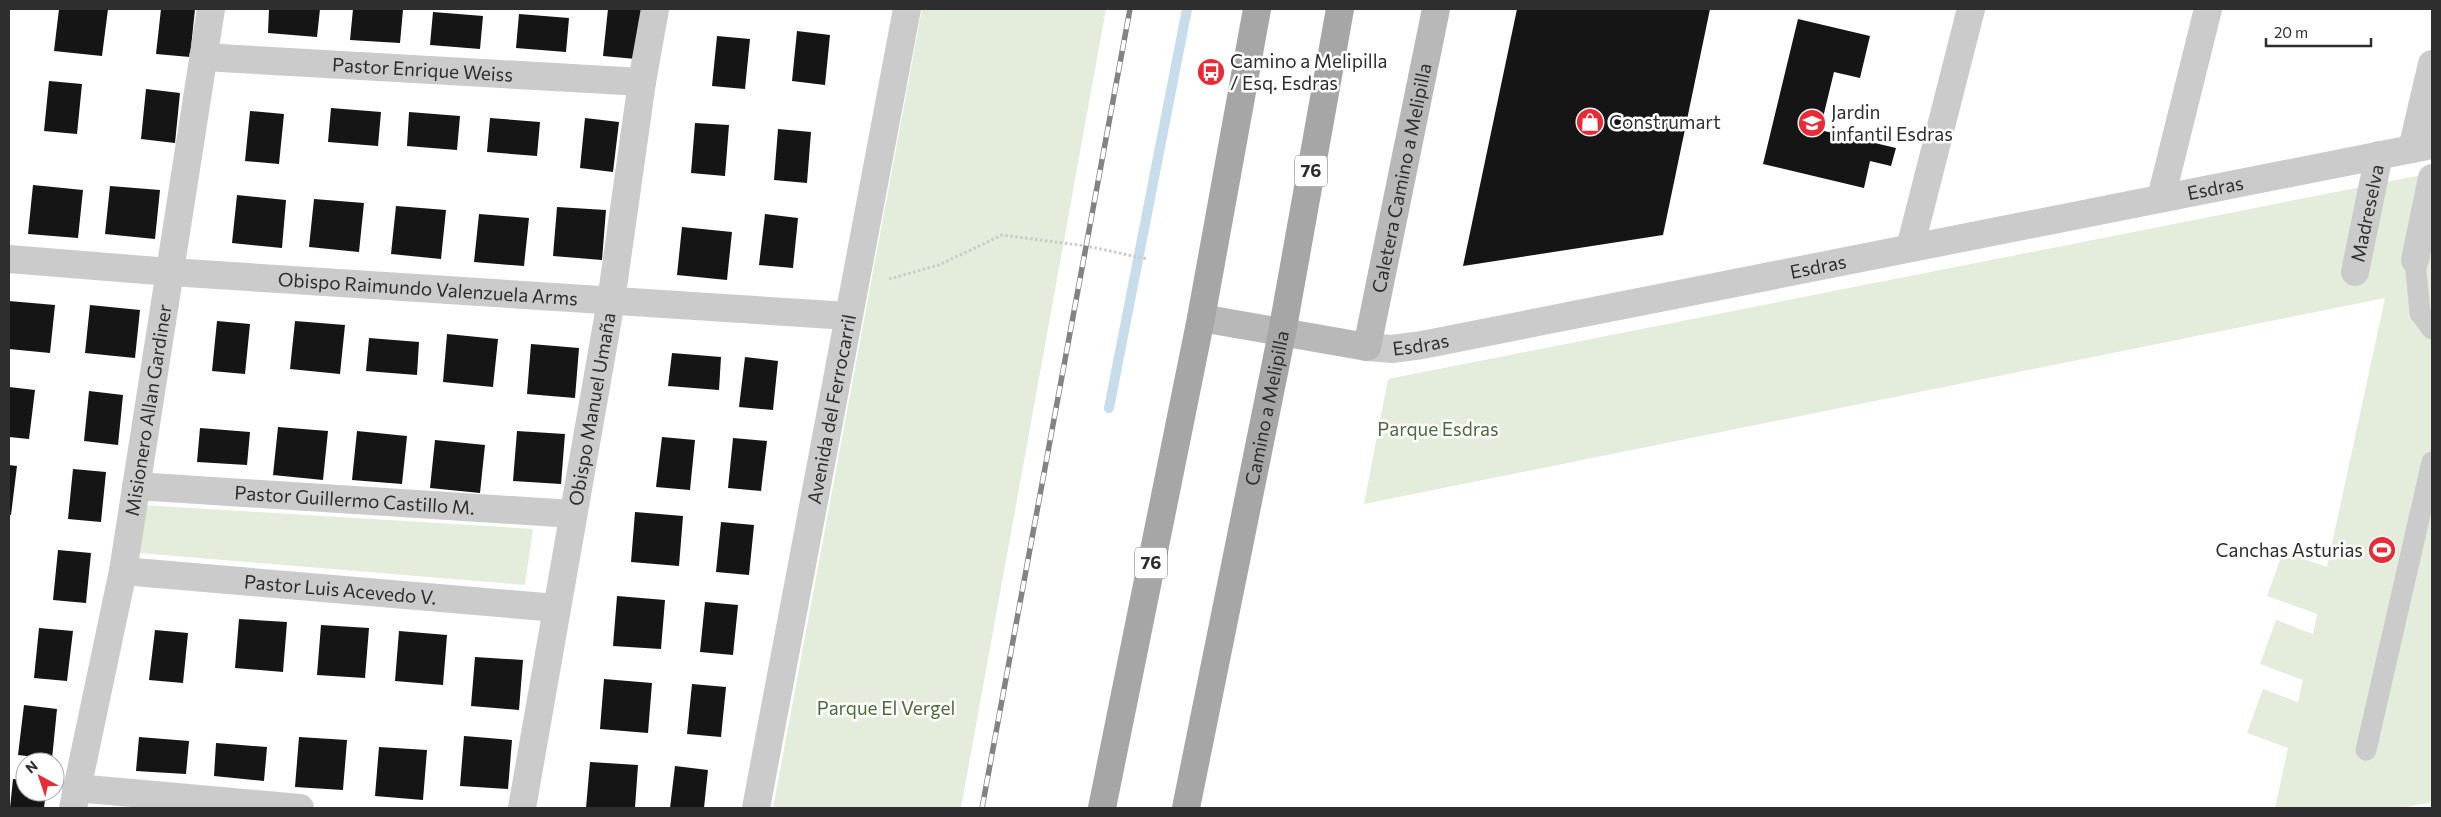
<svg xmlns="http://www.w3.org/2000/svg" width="2441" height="817" font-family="Commissioner,sans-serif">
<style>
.green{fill:#e4ecdb}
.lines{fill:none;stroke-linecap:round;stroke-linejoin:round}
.stream{stroke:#c7ddec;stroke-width:10}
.building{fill:#151515}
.path{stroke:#cbcbcb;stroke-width:3;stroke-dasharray:2.5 2.5;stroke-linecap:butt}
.lane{stroke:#cbcbcb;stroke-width:21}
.street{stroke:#cbcbcb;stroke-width:28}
.secondary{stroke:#b8b8b8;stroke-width:28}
.primary{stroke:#a6a6a6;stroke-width:28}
.rail-casing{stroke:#838383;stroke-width:5.5}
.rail{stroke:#fff;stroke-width:4;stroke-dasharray:11;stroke-linecap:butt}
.labels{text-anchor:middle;stroke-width:5;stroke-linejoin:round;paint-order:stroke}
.shield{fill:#fff;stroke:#6d6d6d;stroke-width:1}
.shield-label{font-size:18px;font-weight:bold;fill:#2e2e2e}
.poi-label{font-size:19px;fill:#2e2e2e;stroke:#fff;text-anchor:start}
.street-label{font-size:19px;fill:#2e2e2e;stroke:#fff}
.park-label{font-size:19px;fill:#506b3a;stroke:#fff}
</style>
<rect width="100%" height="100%" fill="#fff"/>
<path class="green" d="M922,9H1106L961,808H773Z
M2432,173V802L2401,808H2275L2288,748L2247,733L2263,689L2298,702L2303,680L2260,664L2276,620L2313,634L2317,614L2267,596L2283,552L2327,567L2385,298L1364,504L1388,379Z
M142,505L533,529L525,585L139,553Z"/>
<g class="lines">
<path class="stream" d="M1109,408L1187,9"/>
</g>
<path class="building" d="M59,9H108L102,56L54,51Z
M161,9H195L190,57L156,54Z
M269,9H320L317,37L268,33Z
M353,9L403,10L400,43L350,40Z
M608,9H642L636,59L603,56Z
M1517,9H1710L1663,235L1463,266Z
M433,12L483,16L480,49L430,45Z
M519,14L569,18L566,52L516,48Z
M1798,19L1870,36L1860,78L1834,72L1820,130L1896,148L1891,166L1870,161L1864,188L1763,164Z
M797,31L830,35L825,85L792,81Z
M717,36L750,39L745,89L712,86Z
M49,81L82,84L77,134L44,131Z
M146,89L180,93L175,143L141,139Z
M331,108L381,112L378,146L328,142Z
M250,111L284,114L279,164L245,161Z
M409,112L460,116L457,150L407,146Z
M490,118L540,122L537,156L487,152Z
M585,118L619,122L613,172L580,168Z
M695,123L729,125L725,176L691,173Z
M778,129L811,132L807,183L774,180Z
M33,185L83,190L78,238L28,234Z
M110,186L160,190L155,239L105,234Z
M237,195L286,200L282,248L232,243Z
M314,199L364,203L359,252L309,247Z
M396,206L446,210L441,259L391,254Z
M557,207L606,210L602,260L553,256Z
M479,214L529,218L524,266L474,262Z
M765,214L798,218L793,268L759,265Z
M682,227L732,232L727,280L677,275Z
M9,301L55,305L50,353L9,349Z
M90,305L140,310L135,358L85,353Z
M217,321L250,324L245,374L212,371Z
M295,321L345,325L340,374L290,369Z
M447,334L498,339L493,387L443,382Z
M369,338L419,342L417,375L366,371Z
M531,344L579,348L575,398L527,394Z
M672,353L721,357L719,390L668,386Z
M745,357L778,361L773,410L739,407Z
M9,387L35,390L29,439L9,437Z
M89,391L123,395L118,445L84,441Z
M278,427L328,431L323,480L273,475Z
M200,428L250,432L247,465L197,462Z
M357,431L407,436L402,484L352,480Z
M517,431L565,434L561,484L513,481Z
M662,437L695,440L690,490L656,487Z
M733,438L767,441L761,491L728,488Z
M435,440L485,445L480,493L430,488Z
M9,465L17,466L11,515H9Z
M73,469L106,472L101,522L68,519Z
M635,512L683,516L679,566L631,562Z
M721,522L754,525L749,575L716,572Z
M58,550L91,553L86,603L53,600Z
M617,596L665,600L661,649L613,646Z
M705,602L738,605L733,655L700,652Z
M239,619L287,622L283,672L235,668Z
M321,625L369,628L365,678L317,675Z
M39,628L73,631L67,681L34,678Z
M155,630L188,633L183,683L149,680Z
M399,631L447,635L443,685L395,681Z
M475,657L523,660L519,710L471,706Z
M604,679L652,683L648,733L600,729Z
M692,684L726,687L721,737L687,734Z
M24,705L57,709L52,759L18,755Z
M464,736L512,740L508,789L460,786Z
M139,737L189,741L186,774L136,771Z
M299,737L347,740L343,790L295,787Z
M216,743L267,747L264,781L214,776Z
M379,747L427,750L423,800L375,796Z
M590,762L638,765L635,808H586Z
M675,766L708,770L704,808H670Z
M13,779L25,780V792H46L44,808H10Z"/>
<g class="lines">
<path class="path" d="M889,279L939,265L1002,235L1086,246L1148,259"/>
<path class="lane" d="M2415,260L2420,313L2432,329
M2366,750L2432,462"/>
<g class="street">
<path id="s1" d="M203,57L642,82"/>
<path d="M2412,149L2432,64"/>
<path d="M2161,198L2208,9"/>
<path d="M1910,248L1971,9"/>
<path id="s2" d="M9,259L170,272L848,316"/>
<path d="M2415,260L2432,178"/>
<path id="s3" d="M2355,272L2379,155"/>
<path id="s4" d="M1367,347L1392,349L1422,345L2432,145"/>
<path id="s5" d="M136,486L573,514"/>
<path id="s6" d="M123,571L556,608"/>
<path d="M76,788L300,808"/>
<path id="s7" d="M73,808L123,571L211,9"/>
<path id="s8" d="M522,808L611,301L642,82L655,9"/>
<path id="s9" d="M756,808L907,9"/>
</g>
<path class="secondary" id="s10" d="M1201,318L1367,347L1436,9"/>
<g class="primary">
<path d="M1102,808L1201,318L1257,9"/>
<path id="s11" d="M1186,808L1282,333L1340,9"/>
</g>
<defs>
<path id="rail" d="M982,808L1130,9"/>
</defs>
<use href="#rail" class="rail-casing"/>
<use href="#rail" class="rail"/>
</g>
<defs>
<symbol id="bus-disc" viewBox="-11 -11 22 22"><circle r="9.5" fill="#ea2b36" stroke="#fff"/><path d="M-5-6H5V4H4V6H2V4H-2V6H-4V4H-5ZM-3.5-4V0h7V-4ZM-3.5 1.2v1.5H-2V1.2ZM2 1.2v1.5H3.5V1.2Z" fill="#fff"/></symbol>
<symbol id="shop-disc" viewBox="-11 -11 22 22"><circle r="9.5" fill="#ea2b36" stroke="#fff"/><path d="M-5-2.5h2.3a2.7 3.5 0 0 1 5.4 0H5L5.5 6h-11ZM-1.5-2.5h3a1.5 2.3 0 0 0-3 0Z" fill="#fff"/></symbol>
<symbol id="school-disc" viewBox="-11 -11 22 22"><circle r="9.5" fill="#ea2b36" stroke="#fff"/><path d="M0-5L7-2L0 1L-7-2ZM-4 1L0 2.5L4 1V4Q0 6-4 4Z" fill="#fff"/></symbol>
<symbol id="stadium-disc" viewBox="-11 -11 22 22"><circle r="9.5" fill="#ea2b36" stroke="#fff"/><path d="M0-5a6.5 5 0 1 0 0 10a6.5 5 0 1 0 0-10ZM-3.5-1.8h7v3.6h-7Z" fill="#fff"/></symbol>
</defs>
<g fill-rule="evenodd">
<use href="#bus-disc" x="1195" y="56" width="32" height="32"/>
<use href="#shop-disc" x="1574" y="106" width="32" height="32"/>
<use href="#school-disc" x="1796" y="107" width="32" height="32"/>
<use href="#stadium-disc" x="2366" y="534" width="32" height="32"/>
</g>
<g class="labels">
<g class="shield">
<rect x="1295" y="155.5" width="32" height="31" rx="4"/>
<rect x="1135" y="547.5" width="32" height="31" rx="4"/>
</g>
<g class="shield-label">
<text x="1311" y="177">76</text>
<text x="1151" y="569">76</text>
</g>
<g class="poi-label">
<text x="1230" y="68">Camino a Melipilla<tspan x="1230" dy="22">/ Esq. Esdras</tspan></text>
<text x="1831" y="119">Jardin<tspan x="1831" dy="22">infantil Esdras</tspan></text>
<text x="1609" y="129">Construmart</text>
<text x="2363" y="557" text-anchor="end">Canchas Asturias</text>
</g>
<g class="street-label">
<text dy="7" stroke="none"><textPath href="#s1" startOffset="220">Pastor Enrique Weiss</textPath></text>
<text dy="7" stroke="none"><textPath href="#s10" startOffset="341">Caletera Camino a Melipilla</textPath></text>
<text dy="7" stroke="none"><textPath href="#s4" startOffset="864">Esdras</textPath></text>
<text dy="7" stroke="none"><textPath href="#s3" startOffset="60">Madreselva</textPath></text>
<text dy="7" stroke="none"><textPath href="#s4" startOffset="459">Esdras</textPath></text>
<text dy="7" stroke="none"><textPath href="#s2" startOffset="420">Obispo Raimundo Valenzuela Arms</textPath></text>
<text dy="7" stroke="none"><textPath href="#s4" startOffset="54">Esdras</textPath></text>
<text dy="7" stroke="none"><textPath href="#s9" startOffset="406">Avenida del Ferrocarril</textPath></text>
<text dy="7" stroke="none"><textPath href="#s8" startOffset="405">Obispo Manuel Umaña</textPath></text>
<text dy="7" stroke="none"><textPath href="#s11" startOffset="408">Camino a Melipilla</textPath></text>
<text dy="7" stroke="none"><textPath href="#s7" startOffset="405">Misionero Allan Gardiner</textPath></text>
<text dy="7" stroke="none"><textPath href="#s5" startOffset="219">Pastor Guillermo Castillo M.</textPath></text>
<text dy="7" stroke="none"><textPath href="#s6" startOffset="218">Pastor Luis Acevedo V.</textPath></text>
</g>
<g class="park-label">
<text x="1438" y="436">Parque Esdras</text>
<text x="886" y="715">Parque El Vergel</text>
</g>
</g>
<rect width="2441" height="817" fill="none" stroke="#2e2e2e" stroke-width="20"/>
<g transform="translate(40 777) rotate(320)"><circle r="24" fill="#ffffff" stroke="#ababab"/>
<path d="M0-4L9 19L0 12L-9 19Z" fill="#ea2b36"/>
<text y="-8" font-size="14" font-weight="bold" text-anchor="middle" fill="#2e2e2e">N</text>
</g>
<path d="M2266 38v8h105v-8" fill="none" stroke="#2e2e2e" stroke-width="2.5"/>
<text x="2274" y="38" font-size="15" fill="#2e2e2e" stroke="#ffffff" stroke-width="4" paint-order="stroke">20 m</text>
</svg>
